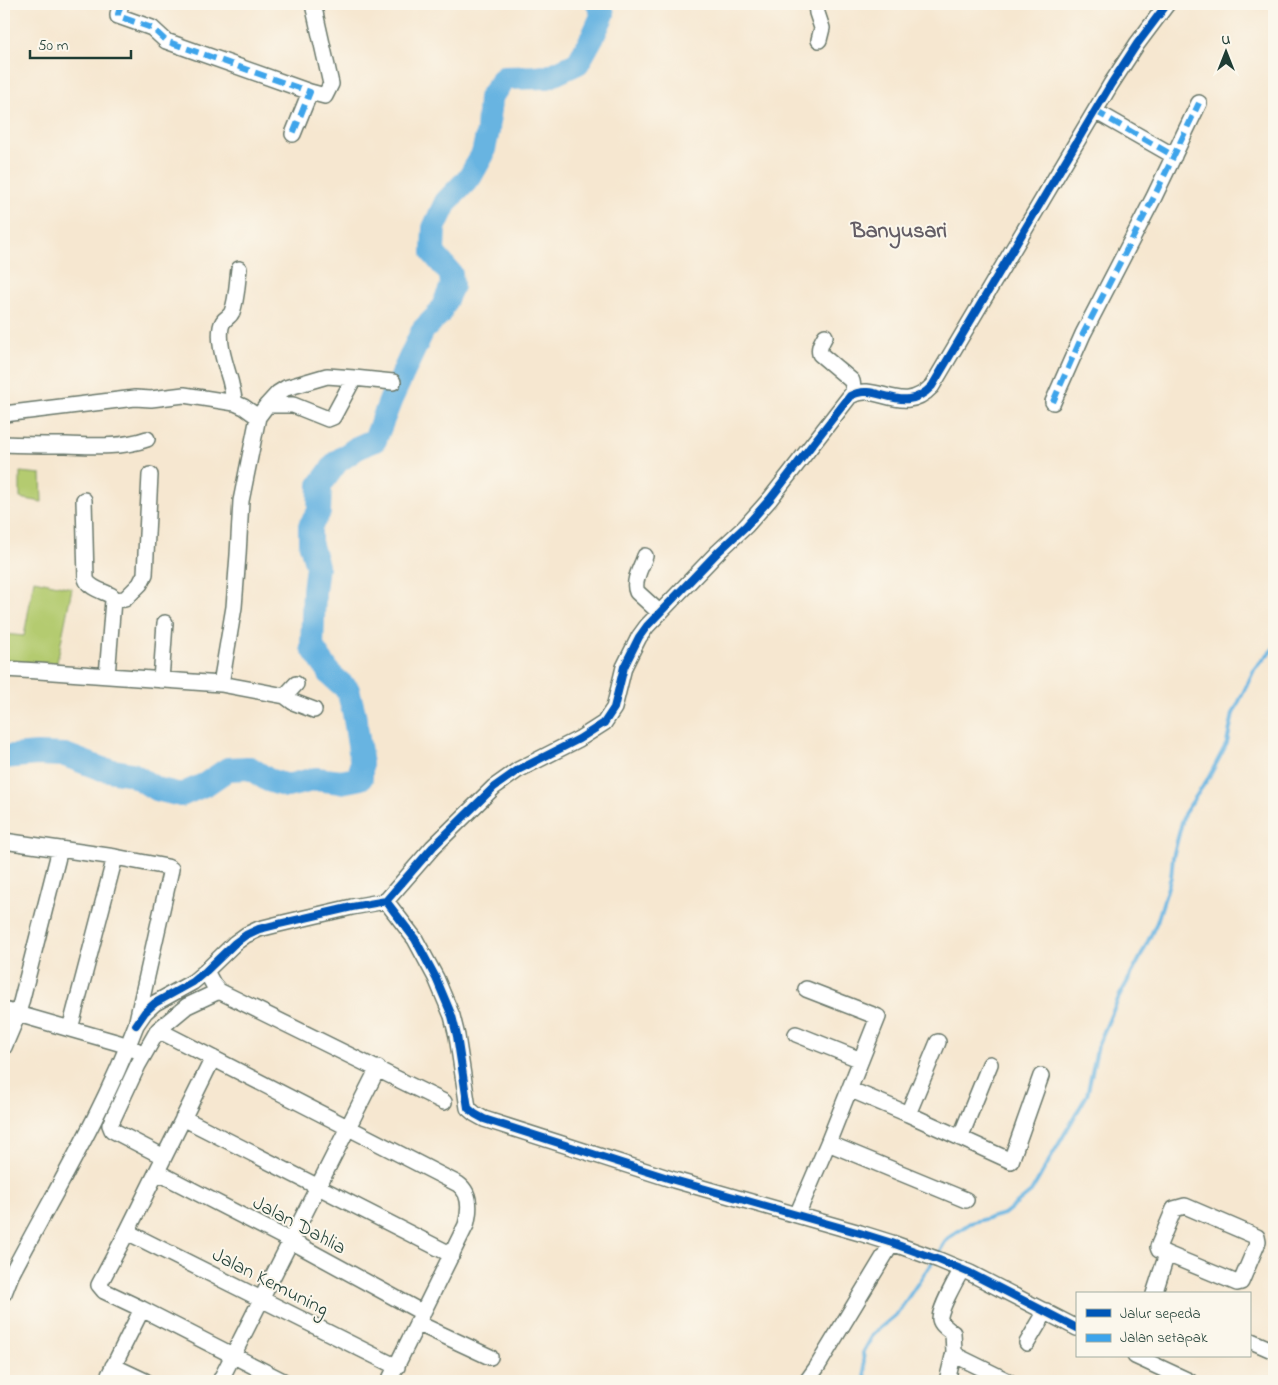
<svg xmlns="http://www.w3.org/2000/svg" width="1278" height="1385" font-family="'Indie Flower',sans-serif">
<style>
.green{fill:#b4cb6f;stroke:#6a8452}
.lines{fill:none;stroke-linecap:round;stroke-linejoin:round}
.stream{stroke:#68b4e1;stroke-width:4}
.river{stroke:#68b4e1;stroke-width:24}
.minor-casing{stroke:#6a786b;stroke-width:18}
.minor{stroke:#fff;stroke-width:15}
.quiet{stroke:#3da4eb;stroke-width:6;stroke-dasharray:12 6;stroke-linecap:butt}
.cycleway-casing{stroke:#fbf7ec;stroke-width:11}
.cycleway{stroke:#0057b8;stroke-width:8}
.labels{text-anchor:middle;stroke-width:4;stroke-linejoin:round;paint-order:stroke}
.street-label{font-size:20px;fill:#1f3d34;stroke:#fbf7ec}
.quarter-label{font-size:22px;font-weight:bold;fill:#645e66;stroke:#fbf7ec}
</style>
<rect width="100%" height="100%" fill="#fbf7ec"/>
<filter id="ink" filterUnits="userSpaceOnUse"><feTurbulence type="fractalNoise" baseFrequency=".02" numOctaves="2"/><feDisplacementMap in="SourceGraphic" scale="10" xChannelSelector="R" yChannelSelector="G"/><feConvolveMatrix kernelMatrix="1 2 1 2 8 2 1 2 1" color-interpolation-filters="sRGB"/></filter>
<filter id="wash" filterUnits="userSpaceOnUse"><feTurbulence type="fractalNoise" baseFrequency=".0096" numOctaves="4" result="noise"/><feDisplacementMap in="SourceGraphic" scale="20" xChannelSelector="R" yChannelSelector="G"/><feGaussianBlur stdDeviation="1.12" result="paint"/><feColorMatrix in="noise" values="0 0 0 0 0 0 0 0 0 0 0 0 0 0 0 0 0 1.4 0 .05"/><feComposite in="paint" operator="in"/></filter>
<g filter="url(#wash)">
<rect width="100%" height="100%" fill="#f6e7d0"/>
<path class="green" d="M20,472L41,474L42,502L20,498Z
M34,580L72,588L56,667L4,660V634L24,636Z"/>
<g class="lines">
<path class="stream" d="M937,1255L947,1239L970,1223L1004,1214L1031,1192L1087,1095L1098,1045L1119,997L1140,958L1157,922L1171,877L1173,857L1184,814L1209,777L1227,743L1233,714L1255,668L1274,648
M866,1381L863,1353L874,1333L897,1314L933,1261"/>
<path class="river" d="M4,757L37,754L65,755L102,769L132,774L156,789L181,795L206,784L228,769L250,768L268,780L287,786L316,779L341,782L361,778V758L354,713L348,690L331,675L312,647L314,591L317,566L310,542V526L319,512L320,485L337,462L357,448L375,440L391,399L423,330L440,313L452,286L451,274L433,253L434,228L446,202L470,177L483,154L488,131L490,98L504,78L548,77L578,63L593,36L603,14L598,4"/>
</g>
</g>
<g filter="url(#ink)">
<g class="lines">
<defs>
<path id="minor" d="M121,4L118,14V16L152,28L166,41L310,92L293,134
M816,4L817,13L822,28L819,40
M310,92L325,96L331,84L313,4
M1095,111L1174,156
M825,336C822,342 818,347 820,354L852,381L854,393
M1053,402L1083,334L1154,197L1199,103
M235,403C233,395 232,388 230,380C225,363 218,344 221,327C223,317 229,319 232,312C237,299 237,283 239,269
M267,405L278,393L286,388L327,376L354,378
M4,414L135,398L151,399L184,395L235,403L244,407L258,417
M4,444C25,445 45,445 66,445C93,446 122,448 147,439
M84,500L86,579C89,588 103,591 112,596L113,600L107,676
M645,556C642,566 632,581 637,592L660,613
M113,600L125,599L140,584L145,574L150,475
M4,669L39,671L221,684L234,607L238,555L241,501L258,417L267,405H293L328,419L333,417L354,378L393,382
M161,680L165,623
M221,684L285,696L293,702L314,710
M285,696L296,684
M4,841L115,857L167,867L171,869L136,1025C103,1113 54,1193 11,1275L4,1293
M386,901L415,939L436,978L452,1016L457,1036L468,1108L475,1114L484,1119L674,1180L860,1233L892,1243L939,1260L970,1273L1077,1328
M206,971L213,984L219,991L444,1102
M4,1010L119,1043L136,1050
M136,1025L145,1012L155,1003L193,982L206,971L235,943L246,935L259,929L279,924L352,907L386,901L433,847L494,787L518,770L579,739L604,723L614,708L624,667L639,637L647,626L718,552L746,526L770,499L850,396C876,380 902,418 932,386L1111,84L1137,44L1167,4
M70,1029L115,857
M158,1030L458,1184C471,1193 470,1210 466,1225L389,1381
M796,1034L861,1060
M4,1047L18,1014L60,849
M213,1058L127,1232L99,1285L104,1291L142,1309L283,1381
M849,1089L908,1114L1011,1161L1041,1076
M908,1114L938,1042
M183,1118L452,1255
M960,1138L990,1064
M828,1143L966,1200
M164,1157L112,1130L110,1125L138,1065L158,1030L187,1006L219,991
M157,1172L291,1241L423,1313
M797,1215L828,1143L878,1017L806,989
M127,1232L397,1367
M962,1269C957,1278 938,1312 940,1319C941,1325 949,1330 953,1333L954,1352L959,1357L1008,1381
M1154,1294L1167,1254L1159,1250L1158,1247L1174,1209L1185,1206L1257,1237L1258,1242L1241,1282L1237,1283L1167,1254
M417,1323L490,1357
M1249,1340L1274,1351
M1027,1343L1046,1311
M1135,1356L1189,1381
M113,1366L145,1381
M106,1381L142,1309
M220,1381L378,1068
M807,1381L817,1367L892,1243
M947,1381L954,1352"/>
</defs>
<use href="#minor" class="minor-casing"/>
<use href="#minor" class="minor"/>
<path class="quiet" d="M121,4L118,14V16L152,28L166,41L310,92L293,134
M1095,111L1174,156
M1053,402L1083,334L1154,197L1199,103"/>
<defs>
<path id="cycleway" d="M386,901L415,939L436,978L452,1016L457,1036L468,1108L475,1114L484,1119L674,1180L860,1233L892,1243L939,1260L970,1273L1077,1328
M136,1025L145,1012L155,1003L193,982L206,971L235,943L246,935L259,929L279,924L352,907L386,901L433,847L494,787L518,770L579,739L604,723L614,708L624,667L639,637L647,626L718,552L746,526L770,499L850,396C876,380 902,418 932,386L1111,84L1137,44L1167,4"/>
</defs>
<use href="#cycleway" class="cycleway-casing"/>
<use href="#cycleway" class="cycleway"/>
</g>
</g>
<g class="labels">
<g class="street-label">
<text transform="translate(300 1224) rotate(28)" y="7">Jalan Dahlia</text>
<text transform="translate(271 1281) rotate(27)" y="7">Jalan Kemuning</text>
</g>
<g class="quarter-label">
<text x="899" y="237">Banyusari</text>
</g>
</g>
<rect width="1278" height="1385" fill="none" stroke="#fbf7ec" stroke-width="20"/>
<rect x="1076" y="1292" width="175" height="65" fill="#fbf7ec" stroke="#a3ada2"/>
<rect x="1086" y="1309" width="25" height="8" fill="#0057b8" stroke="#a3ada2"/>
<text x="1120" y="1318" font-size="15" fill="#1f3d34">Jalur sepeda</text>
<rect x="1086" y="1334" width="25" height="8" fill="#3da4eb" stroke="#a3ada2"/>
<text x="1120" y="1342" font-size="15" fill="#1f3d34">Jalan setapak</text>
<g transform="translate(1226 52)" stroke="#fbf7ec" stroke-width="4" paint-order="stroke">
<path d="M0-4L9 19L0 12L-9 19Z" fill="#1f3d34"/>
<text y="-8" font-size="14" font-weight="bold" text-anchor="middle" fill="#1f3d34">U</text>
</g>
<path d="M30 50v8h101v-8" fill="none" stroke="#1f3d34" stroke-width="2.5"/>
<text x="38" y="50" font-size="15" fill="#1f3d34" stroke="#fbf7ec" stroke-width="4" paint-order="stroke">50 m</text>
</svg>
